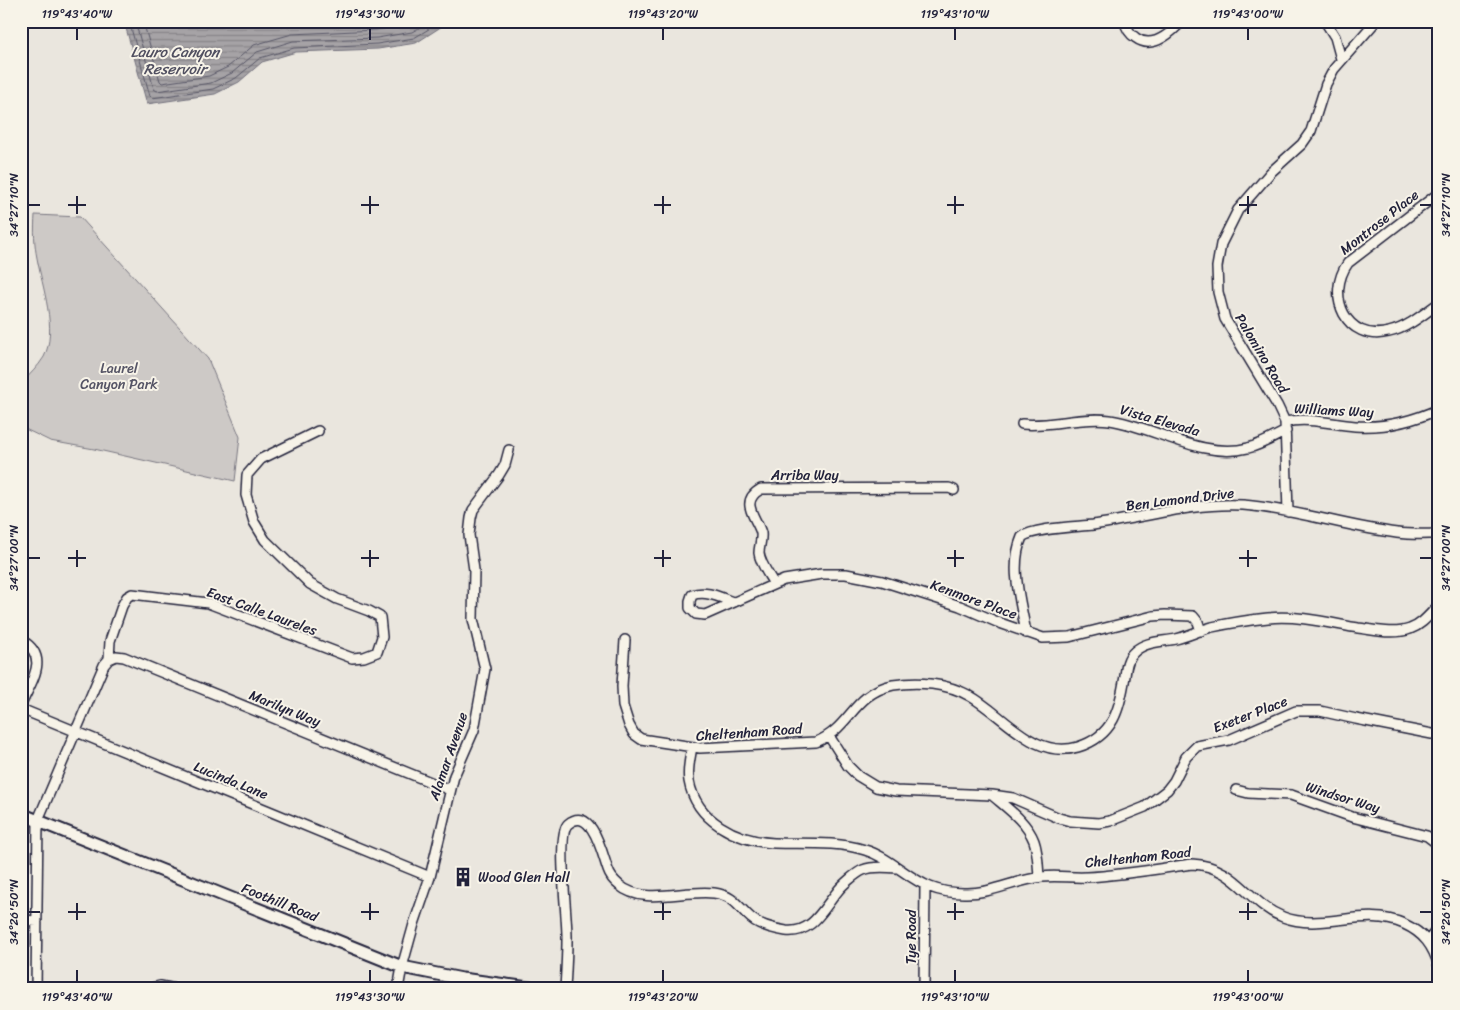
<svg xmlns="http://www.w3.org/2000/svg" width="1460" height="1010" font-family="Sriracha,sans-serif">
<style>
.green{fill:#cdc9c6;stroke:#787680}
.water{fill:url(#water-rules);stroke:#716f7b}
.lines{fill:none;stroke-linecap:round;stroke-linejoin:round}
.shore{stroke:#575666;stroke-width:1}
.minor-casing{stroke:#22223b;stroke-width:12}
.major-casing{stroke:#22223b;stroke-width:15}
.minor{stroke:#f7f3e8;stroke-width:9}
.major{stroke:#f7f3e8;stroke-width:11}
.ticks{fill:none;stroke:#22223b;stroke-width:2}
.labels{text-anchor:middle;stroke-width:4;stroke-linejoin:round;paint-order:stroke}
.street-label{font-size:14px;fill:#22223b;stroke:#f7f3e8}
.park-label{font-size:14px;fill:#555465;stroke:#f7f3e8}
.poi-label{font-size:14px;fill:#22223b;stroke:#f7f3e8;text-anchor:start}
.water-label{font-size:15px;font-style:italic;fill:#504f60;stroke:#f7f3e8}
.neatline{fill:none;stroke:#22223b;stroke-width:2}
.ticks-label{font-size:12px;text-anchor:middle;fill:#22223b}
</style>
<defs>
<pattern id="water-rules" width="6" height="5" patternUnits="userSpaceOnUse" patternTransform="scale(1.25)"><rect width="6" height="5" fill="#a6a3a6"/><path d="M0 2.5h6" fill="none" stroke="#878488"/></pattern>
</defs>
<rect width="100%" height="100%" fill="#eae6de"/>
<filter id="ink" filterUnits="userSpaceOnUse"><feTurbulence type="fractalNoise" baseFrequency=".02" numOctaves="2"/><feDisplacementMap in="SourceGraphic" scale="10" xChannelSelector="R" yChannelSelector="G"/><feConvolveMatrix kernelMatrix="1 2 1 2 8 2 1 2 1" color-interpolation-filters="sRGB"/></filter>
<g filter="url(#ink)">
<path class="green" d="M35,215L80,217L208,359L240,437L235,481L94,449L50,441L21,427V384C29,375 38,367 44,357C58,330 42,286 37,258C34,243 34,230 35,215Z"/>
<path class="water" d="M124,21H450L416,43L378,49L296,52L262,62L239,82L215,94L147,104Z"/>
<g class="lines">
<path class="shore" d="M129,21L150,96L152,98L213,89L236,78L260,58L294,48L377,44L414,38L442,21
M135,21L154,89L157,91L211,83L232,73L257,52L293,41L377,38L412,32L431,21
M143,21L160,81L162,83L209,76L228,67L254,45L292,34L376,30L410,25L416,21"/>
<defs>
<path id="minor" d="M1125,21C1126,28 1130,34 1136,38C1152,50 1171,33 1182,21
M1325,21L1335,37L1341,59
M1439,193L1348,263C1325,295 1346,343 1389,332C1407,328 1424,314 1439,303
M1285,422C1309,417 1331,424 1355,426C1384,428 1413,421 1439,409
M1022,424C1051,427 1080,416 1110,420C1153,426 1203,460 1248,448C1261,445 1274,437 1286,431
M1288,512L1285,422L1277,405L1225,319L1218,292L1217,267L1221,244L1238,210L1271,172L1302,144L1311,131L1326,84L1334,69L1376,21
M774,584C769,575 760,563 759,553C759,546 762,540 761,533C757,518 738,502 761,489L949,488L954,490
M733,602C719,597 706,590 692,595L690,601V608L696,614L705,615L784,580L822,574H846L882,581L960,606L997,622L1043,638L1069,637L1153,616L1165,615L1193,616L1198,622L1201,631
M1026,633C1021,602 1009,567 1022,537C1034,528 1075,527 1093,525C1142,518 1193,502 1243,505C1295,509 1346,527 1397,533C1411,535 1425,534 1439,534
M21,640C51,657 31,681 21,705
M625,640L622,686L623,706L629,725L634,734L641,739L700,748L816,742C850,729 853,693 893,685C918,681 947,683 970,696C1004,715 1034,760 1078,747C1114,736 1120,708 1125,676C1126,668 1127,658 1134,652C1145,641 1162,642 1176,639C1189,636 1200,630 1212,627C1230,623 1250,620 1268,618C1298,615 1329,623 1358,628C1375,630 1394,635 1410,629C1422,625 1430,614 1439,605
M109,659L116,656L124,657L450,790
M21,709L430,877
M829,736L848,766L858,776L876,787L896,791L992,795C1007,808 1027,822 1034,841C1038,852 1038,865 1039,877
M692,747C690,758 687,770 689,781C696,821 737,841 774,843C805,844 835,841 865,850C889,857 907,878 930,887C940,891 954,893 964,893C991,894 1015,880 1042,877C1057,875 1072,878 1087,877C1122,875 1157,869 1192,864C1237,866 1247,903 1283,917C1322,932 1365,906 1404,924C1424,933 1433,946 1439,966
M1236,790L1248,793L1291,795L1352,817L1427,836L1439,845
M992,795L1013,798L1059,818L1070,821L1099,823L1110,821L1145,807L1167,790L1174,781L1186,757L1197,746L1229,740L1296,711H1320L1356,719L1432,734
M21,920L37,921
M1428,941L1439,927
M36,989L38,820L104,665L109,659L110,641L122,606L127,597L132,594L208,603L352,658L364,657L377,652L382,637L380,617L369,611L337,599L310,584L265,540L254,522L246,495L247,475L261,459L318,431
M147,989L160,986L176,989
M398,989L402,967L414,924L430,877L454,776L474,730L485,669L473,619L474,570L469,535L471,518L473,510L499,475L505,465L509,450
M565,989C566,972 567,956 567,940C568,920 556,834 568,824C592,804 603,857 608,870C610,876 614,881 619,885C643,906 685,889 714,893C735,896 737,906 751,918C760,926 774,929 786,931C812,934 823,909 837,892C841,886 856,873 863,870C872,866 887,867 897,868
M924,989L925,885"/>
<path id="major" d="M21,814L402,967L462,979L536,989"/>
</defs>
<use href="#minor" class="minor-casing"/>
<use href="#major" class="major-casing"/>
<use href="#minor" class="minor"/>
<use href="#major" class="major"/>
</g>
</g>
<path class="ticks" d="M77,28V40M370,28V40M663,28V40M955,28V40M1248,28V40M77,196V214M370,196V214M663,196V214M955,196V214M1248,196V214M28,205H40M68,205H86M361,205H379M654,205H671M947,205H964M1239,205H1257M1420,205H1432M77,550V567M370,550V567M663,550V567M955,550V567M1248,550V567M28,558H40M68,558H86M361,558H379M654,558H671M947,558H964M1239,558H1257M1420,558H1432M77,903V920M370,903V920M663,903V920M955,903V920M1248,903V920M28,912H40M68,912H86M361,912H379M654,912H671M947,912H964M1239,912H1257M1420,912H1432M77,970V982M370,970V982M663,970V982M955,970V982M1248,970V982"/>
<defs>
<symbol id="building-bare" viewBox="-9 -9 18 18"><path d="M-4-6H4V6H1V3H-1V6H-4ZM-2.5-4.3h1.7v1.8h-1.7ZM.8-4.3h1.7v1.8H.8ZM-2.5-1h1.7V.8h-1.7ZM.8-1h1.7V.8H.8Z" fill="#22223b" stroke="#f7f3e8" stroke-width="2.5" paint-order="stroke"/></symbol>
</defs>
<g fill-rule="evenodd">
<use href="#building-bare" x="449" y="863" width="28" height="28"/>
</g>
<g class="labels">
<g class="street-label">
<text transform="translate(1379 222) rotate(-38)" y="5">Montrose Place</text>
<text transform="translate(1262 353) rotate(59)" y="5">Palomino Road</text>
<text transform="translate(1334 410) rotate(3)" y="5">Williams Way</text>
<text transform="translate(1160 420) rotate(16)" y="5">Vista Elevada</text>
<text x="805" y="480">Arriba Way</text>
<text transform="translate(1180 499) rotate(-7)" y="5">Ben Lomond Drive</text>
<text transform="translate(974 599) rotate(20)" y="5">Kenmore Place</text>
<text transform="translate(262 611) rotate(20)" y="5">East Calle Laureles</text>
<text transform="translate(285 708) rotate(22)" y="5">Marilyn Way</text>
<text transform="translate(1250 714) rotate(-21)" y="5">Exeter Place</text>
<text transform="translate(749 732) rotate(-4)" y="5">Cheltenham Road</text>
<text transform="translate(448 756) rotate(-71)" y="5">Alamar Avenue</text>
<text transform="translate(231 780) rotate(22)" y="5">Lucinda Lane</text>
<text transform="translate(1343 797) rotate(17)" y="5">Windsor Way</text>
<text transform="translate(1138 857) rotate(-6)" y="5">Cheltenham Road</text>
<text transform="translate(280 902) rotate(22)" y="5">Foothill Road</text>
<text transform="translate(911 937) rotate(-90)" y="5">Tye Road</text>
</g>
<g class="park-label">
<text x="119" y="373">Laurel<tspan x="119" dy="16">Canyon Park</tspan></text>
</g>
<g class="poi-label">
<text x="478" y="882">Wood Glen Hall</text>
</g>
<g class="water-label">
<text x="175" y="57">Lauro Canyon<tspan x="175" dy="17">Reservoir</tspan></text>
</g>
</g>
<rect width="1460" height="1010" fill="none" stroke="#f7f3e8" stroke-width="55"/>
<rect x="28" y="28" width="1404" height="954" class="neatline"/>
<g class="ticks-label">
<text x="77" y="18">119°43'40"W</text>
<text x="370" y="18">119°43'30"W</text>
<text x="663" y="18">119°43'20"W</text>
<text x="955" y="18">119°43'10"W</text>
<text x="1248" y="18">119°43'00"W</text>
<text transform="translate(14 205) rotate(-90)" y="4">34°27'10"N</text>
<text transform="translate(1446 205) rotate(-90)" y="4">34°27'10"N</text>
<text transform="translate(14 558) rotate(-90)" y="4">34°27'00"N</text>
<text transform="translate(1446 558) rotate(-90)" y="4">34°27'00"N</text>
<text transform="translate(14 912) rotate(-90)" y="4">34°26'50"N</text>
<text transform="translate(1446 912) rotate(-90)" y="4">34°26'50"N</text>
<text x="77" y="1001">119°43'40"W</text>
<text x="370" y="1001">119°43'30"W</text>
<text x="663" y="1001">119°43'20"W</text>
<text x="955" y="1001">119°43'10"W</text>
<text x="1248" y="1001">119°43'00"W</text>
</g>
</svg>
